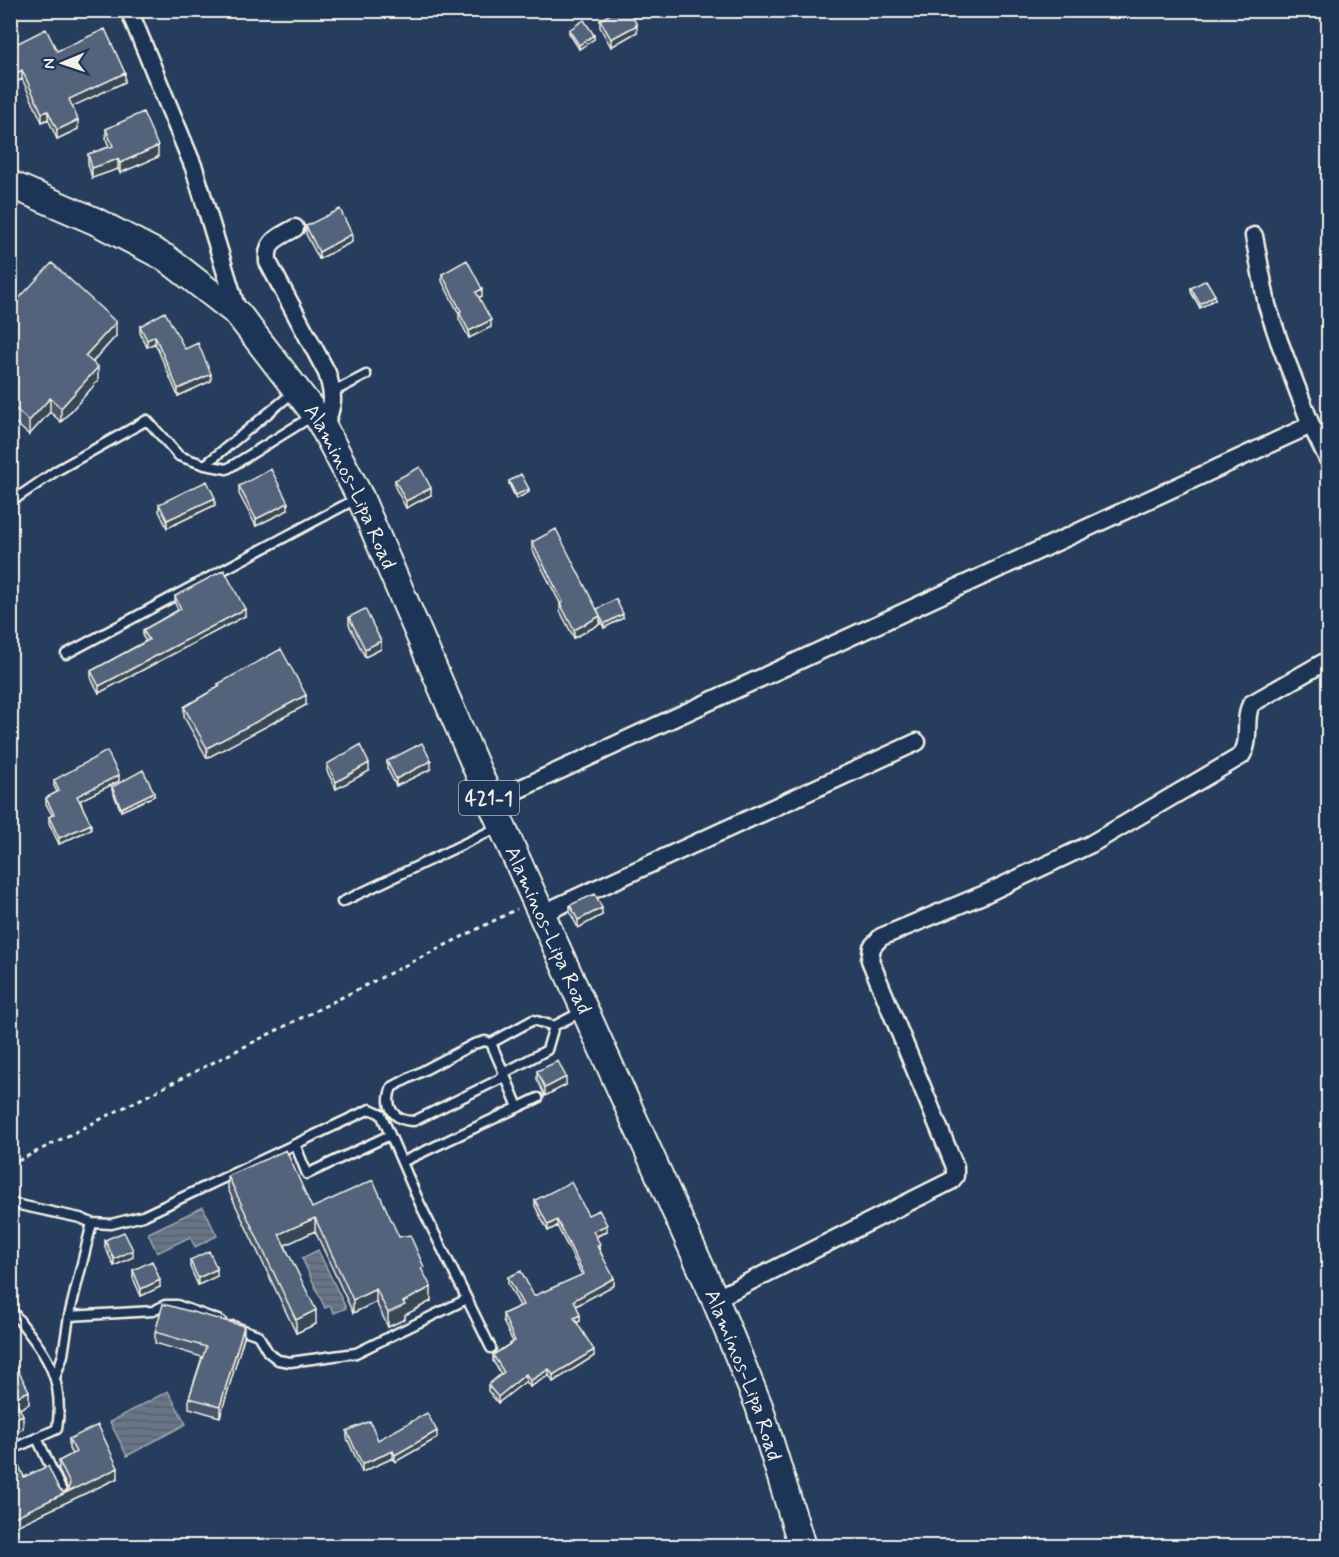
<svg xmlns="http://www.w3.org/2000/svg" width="1339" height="1557" font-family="Mynerve,sans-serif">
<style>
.water{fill:url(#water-rules);stroke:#9fa7ae;stroke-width:1.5}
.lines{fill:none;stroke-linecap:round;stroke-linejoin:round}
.service-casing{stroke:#f4f1e8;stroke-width:13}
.minor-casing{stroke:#f4f1e8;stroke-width:21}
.primary-casing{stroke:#f4f1e8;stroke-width:30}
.path{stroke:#f4f1e8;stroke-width:3;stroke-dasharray:4.5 4.5;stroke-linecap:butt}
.service{stroke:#1d3557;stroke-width:8}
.minor{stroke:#1d3557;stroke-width:16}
.primary{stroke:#1d3557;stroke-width:26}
.wall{fill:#47566a;stroke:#f4f1e8;stroke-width:1.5}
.shaded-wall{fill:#394656;stroke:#f4f1e8;stroke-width:1.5}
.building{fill:#52647b;stroke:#f4f1e8;stroke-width:1.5}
.labels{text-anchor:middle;stroke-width:4.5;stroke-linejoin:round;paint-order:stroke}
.shield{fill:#1d3557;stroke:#b4b9bc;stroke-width:1.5}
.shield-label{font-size:20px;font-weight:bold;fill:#f4f1e8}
.street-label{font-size:21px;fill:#f4f1e8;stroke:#1d3557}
</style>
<defs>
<pattern id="water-rules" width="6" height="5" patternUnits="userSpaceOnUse" patternTransform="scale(1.5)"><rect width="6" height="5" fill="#677588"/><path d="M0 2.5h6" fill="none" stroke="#585e67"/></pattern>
</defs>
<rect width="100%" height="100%" fill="#263d5d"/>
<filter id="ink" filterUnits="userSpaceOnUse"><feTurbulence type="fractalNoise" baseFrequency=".0167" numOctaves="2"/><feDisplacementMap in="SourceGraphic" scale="12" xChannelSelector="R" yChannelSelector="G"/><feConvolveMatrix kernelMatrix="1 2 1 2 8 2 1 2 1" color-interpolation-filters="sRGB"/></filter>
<g filter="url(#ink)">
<path class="water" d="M203,1207L217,1236L195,1247L190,1237L157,1253L148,1233Z
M318,1250L346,1308L334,1313L330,1306L325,1308L302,1258Z
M168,1391L186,1424L127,1456L110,1422Z"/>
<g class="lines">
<defs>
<path id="service" d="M333,392L366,375
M205,465L227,469L314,415
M10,498L18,497L56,471L147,420L179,456L205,465L295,391
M66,654L356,499
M342,902L499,827
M485,1041L491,1043L504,1073L500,1079L414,1121C393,1121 384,1106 392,1087L474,1044Z
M491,1043L533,1020L554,1026L583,1011
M518,1107L504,1073L547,1050L554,1026
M295,1144L307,1174L390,1135
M402,1162L538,1098
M10,1203L80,1218L92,1223L111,1224L143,1216L370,1109L381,1114L420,1204L467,1299L356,1353L290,1362L278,1360L268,1352L258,1335L233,1326
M467,1299L491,1348
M10,1308C41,1350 66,1372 57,1429L10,1450
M69,1316L92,1223
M55,1378L63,1355L69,1316L153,1311L165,1305H177L221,1321
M37,1438L64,1496"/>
<path id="minor" d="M129,10L194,168L238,313
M295,228C278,238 266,240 268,262L327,373C335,398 333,405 324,429
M1254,236L1267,305L1279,341L1311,425L1328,459
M491,802L1311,425
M541,914L917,742
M715,1299L951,1181L955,1176V1167L870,960L872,947L881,937L985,894L1091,844L1241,756C1252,741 1243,720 1251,704L1328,660"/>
<g id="primary">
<path id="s1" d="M10,184L95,221L166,258L238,314L319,419L360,497L491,802L715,1299L759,1406L802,1546"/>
</g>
</defs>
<use href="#service" class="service-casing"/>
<use href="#minor" class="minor-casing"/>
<use href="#primary" class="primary-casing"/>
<path class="path" d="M10,1165L517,909"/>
<use href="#service" class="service"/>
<use href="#minor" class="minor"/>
<use href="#primary" class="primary"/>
</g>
<path class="wall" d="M600,20L637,32L611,47L600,27Z
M569,30L594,39L579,49L569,33Z
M10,47L57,51L125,82L72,106L78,129L57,139L48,119L42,122L22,79L17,82L10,70Z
M106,129L158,157L120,173L118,169L92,178L88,164V154L109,147L106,139Z
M306,226L352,242L319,259L306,234Z
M442,274L482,296L479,298L491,327L469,338L459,319V314L442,281Z
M1191,288L1215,299L1200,308L1191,292Z
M10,308L116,336L93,362L98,381L61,422L50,412L29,435L10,418Z
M140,326L185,349L211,381L178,396L155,343L147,347L140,333Z
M395,480L431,495L406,508L395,487Z
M509,481L529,492L516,499L509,484Z
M239,486L288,510L256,526L239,494Z
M159,504L215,505L167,528L159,511Z
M532,542L597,609L623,618L604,628L600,620V624L574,638L560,611V603L532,549Z
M175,596L245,616L99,693L91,678V671L146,641L143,637V630L178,610L175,603Z
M349,617L381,649L365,657L349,625Z
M218,684L306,705L207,758L184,717V707L218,687Z
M387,761L431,769L396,786L387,768Z
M327,764L369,771L336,789L327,771Z
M54,780L119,781L80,800L91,829L59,844L49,823V817L52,815L46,804V798L57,792L54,786Z
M112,787L154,796L121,811L112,790Z
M570,905L602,915L578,928L570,912Z
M537,1071L566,1085L545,1096L537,1079Z
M228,1176L312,1208L399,1237L424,1274L431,1301L405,1315V1319L388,1327L376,1302L353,1313L315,1231L285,1245L316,1324L296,1333L228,1189Z
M535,1200L588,1215L607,1231L596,1237L600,1250L614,1285L576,1306L580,1321L577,1323L594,1356L553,1382L549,1375L530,1387L526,1381L498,1403L488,1391V1385L501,1374L493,1361V1355L513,1342L503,1321V1314L520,1306L508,1284V1277L534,1296L582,1275L557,1226L548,1231L535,1206Z
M105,1240L133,1257L114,1266L105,1247Z
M190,1260L217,1276L198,1285L190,1267Z
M133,1270L160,1287L141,1296L133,1278Z
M155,1332L244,1337L220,1417L189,1408V1398L202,1357L155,1343Z
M347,1431L378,1440L437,1438L395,1462L393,1458L362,1472L347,1438Z
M69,1439L118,1478L10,1529L24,1477L59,1489L63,1492L67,1491L68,1489L59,1471V1461L72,1454L69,1449Z"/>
<path class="shaded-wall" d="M637,25V32L611,47V39Z
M594,35V39L579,49V45Z
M22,70V79L17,82V73Z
M125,73V82L69,108V99Z
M48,111V119L42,122V113Z
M78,120V129L57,139V130Z
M158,146V157L120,173V163Z
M118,159V169L92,178V168Z
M352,234V242L319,259V252Z
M482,289V296L476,299V292Z
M1215,295V299L1200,308V304Z
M491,320V327L469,338V331Z
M116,322V336L85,370V356Z
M155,336V343L147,347V340Z
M98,367V381L61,422V408Z
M211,374V381L178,396V389Z
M50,398V412L29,435V421Z
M431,488V495L406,508V501Z
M529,489V492L516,499V495Z
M215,498V505L167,528V520Z
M288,503V510L256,526V519Z
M245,609V616L99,693V686Z
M623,614V618L604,628V624Z
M600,616V624L574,638V630Z
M381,641V649L365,657V649Z
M306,695V705L207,758V748Z
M431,761V769L396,786V779Z
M369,763V771L336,789V782Z
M119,775V781L77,802V796Z
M154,792V796L121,811V808Z
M91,824V829L59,844V838Z
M602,908V915L578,928V920Z
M566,1077V1085L545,1096V1088Z
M315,1218V1231L279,1248V1234Z
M557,1220V1226L548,1231V1225Z
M607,1225V1231L593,1238V1231Z
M133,1250V1257L114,1266V1259Z
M217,1269V1276L198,1285V1278Z
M614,1278V1285L574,1307V1300Z
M160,1280V1287L141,1296V1289Z
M431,1287V1301L405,1315V1319L388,1327V1313L403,1302Z
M376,1289V1302L353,1313V1300Z
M316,1310V1324L296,1333V1320Z
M580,1315V1321L574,1324V1318Z
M244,1326V1337L220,1417V1406Z
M594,1350V1356L553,1382V1375Z
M549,1369V1375L530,1387V1381Z
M526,1374V1381L498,1403V1397Z
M29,1391V1404L14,1412V1398Z
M23,1415V1429L10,1435V1421Z
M437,1431V1438L395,1462V1455Z
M393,1451V1458L362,1472V1464Z
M118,1468V1478L10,1529V1519Z"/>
<path class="building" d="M617,10H629L637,25L611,39L600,20Z
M584,20L594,35L579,45L569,30Z
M46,29L57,51L105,29L125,73L69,99L78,120L57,130L48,111L42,113L22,70L17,73L10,62V47Z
M143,112L158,146L120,163L118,159L92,168L88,154L113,146L106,129Z
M340,209L352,234L319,252L306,226Z
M467,260L482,289L476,292L491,320L469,331L459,312L461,311L442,274Z
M52,263L116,322L85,356L98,367L61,408L50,398L29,421L10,404V308Z
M1206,280L1215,295L1200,304L1191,288Z
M165,312L185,349L198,343L211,374L178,389L155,336L147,340L140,326Z
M420,467L431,488L406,501L395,480Z
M271,469L288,503L256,519L239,486Z
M521,474L529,489L516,495L509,481Z
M207,481L215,498L167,520L159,504Z
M556,529L600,616L574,630L560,603L563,602L532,542Z
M224,570L245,609L99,686L91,671L149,640L143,630L181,609L175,596Z
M616,599L623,614L604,624L597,609Z
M365,609L381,641L365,649L349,617Z
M281,649L306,695L207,748L184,707L220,686L218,684Z
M422,743L431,761L396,779L387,761Z
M360,745L369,763L336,782L327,764Z
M107,751L119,775L77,796L91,824L59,838L49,817L54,814L46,798L59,791L54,780Z
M143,770L154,792L121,808L112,787Z
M595,894L602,908L578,920L570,905Z
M558,1061L566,1077L545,1088L537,1071Z
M286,1150L312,1208L373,1180L399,1237L410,1235L424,1267L421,1268L431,1287L403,1302L405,1305L388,1313L376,1289L353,1300L315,1218L279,1234L316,1310L296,1320L228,1176Z
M571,1182L588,1215L599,1210L607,1225L593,1231L600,1244L597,1246L614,1278L574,1300L580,1315L574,1318L594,1350L553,1375L549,1369L530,1381L526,1374L498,1397L488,1385L504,1372L493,1355L515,1341L503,1314L523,1305L508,1277L521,1271L534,1296L584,1274L557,1220L548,1225L535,1200Z
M124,1232L133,1250L114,1259L105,1240Z
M209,1251L217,1269L198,1278L190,1260Z
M152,1261L160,1280L141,1289L133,1270Z
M163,1304L244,1326L220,1406L189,1398L206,1347L155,1332Z
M10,1355L29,1391L14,1398L23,1415L10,1421Z
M427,1413L437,1431L395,1455L393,1451L362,1464L347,1431L370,1421L378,1440Z
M98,1425L118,1468L10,1519V1467L18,1463L24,1477L48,1466L59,1489L63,1492L67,1491L70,1484L59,1461L76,1452L69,1439Z"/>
</g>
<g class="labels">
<rect class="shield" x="459" y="781" width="60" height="34" rx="4.5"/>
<g class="shield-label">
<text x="489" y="805">421-1</text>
</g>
<g class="street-label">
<text dy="7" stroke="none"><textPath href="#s1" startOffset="471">Alaminos-Lipa Road</textPath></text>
<text dy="7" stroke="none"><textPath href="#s1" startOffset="957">Alaminos-Lipa Road</textPath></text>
<text dy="7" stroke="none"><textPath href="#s1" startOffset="1443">Alaminos-Lipa Road</textPath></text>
</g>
</g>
<rect width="1339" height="1557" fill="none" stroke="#1d3557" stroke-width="36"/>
<rect x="18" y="18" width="1303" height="1521" fill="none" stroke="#f4f1e8" stroke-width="2" filter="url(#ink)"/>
<g transform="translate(63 63) rotate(268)" stroke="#1d3557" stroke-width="4.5" paint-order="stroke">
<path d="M0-4.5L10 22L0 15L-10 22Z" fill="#f4f1e8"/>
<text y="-9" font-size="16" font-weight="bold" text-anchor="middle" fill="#f4f1e8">N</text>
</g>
</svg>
